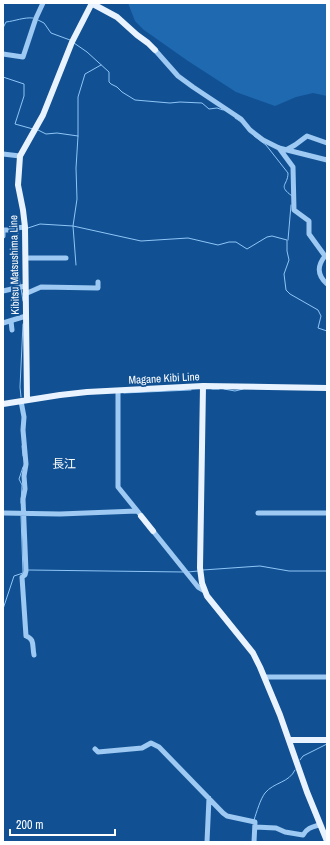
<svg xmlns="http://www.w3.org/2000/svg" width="330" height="845" font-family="'Archivo Narrow','Noto Sans JP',sans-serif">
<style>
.green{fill:#1f69b0}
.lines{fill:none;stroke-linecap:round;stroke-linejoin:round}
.stream{stroke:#8fc5f7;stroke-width:1}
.minor{stroke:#9dc9f3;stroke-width:5}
.major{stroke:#e9f3ff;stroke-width:6}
.labels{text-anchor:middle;stroke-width:3.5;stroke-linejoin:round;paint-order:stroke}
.street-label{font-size:11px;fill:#fff;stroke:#115193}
.neighbourhood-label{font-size:12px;fill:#fff;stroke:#115193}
</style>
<rect width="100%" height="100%" fill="#115193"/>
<path class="green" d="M128,3H327V96L313,93L296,97L275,106L236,92L188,61L144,30L135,21Z"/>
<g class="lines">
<path class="stream" d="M38,20L44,23L51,33L70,40
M3,28L6,22C15,21 24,17 33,18
M74,43L87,52L109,72V82L111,84L117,87L122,92L135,100L170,103L180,102L202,103L209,109L217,108L223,110
M3,77L24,84V96L15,124L33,129
M235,118L241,122
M38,130L46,134L57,133L78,136
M254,136L266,145L288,173C288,186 277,185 292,196
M28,228L40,224L73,226L141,241L188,238L218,245L229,242H236L247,249L267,237L272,236L287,240V251L289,260L284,274L286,290L290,294L318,310L321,316L318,328L327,331
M18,230L17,255L20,285
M288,240L291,205
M76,265L73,226L77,199L76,168L78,136V97L85,74L101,65
M21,288L23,301
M212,389H219
M224,389L235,391L243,389
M124,393L191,390
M21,397L20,387L23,324
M22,446L23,456
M21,503L22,485L19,479L23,467
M28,570L183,572
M203,570L260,566L289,571H327
M188,572L198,571
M3,609L14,576L23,573L21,516
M300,760L303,756L327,744
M254,820C257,811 260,800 265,793C274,782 289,783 295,770"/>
<path class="minor" d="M155,50L178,76L193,87L241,119L250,130L263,140L279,148L327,160
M3,54L23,57L36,18L43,3
M279,148L293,167L294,210L309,221V234L325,256C317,266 317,275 327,284
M286,150L295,145L307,136L327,143
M3,154L20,156
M3,236V230H15L16,228L25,227
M26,258H66
M3,291L25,286
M25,294L41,287L98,288V282
M11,321L12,330
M3,323L26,316
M118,391V487L139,513
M21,401L24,417L23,430L26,464L24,476L25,489L23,499L26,571L25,575L22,577L26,636C35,639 32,646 34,655
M3,513L60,514L137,511
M258,513H327
M153,531L198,587L203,590
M265,677H327
M95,749L98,752L142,748L151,743L159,747L223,813L227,816L255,822L254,842
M255,827L276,828L285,832L303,835C307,828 312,827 319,825
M207,842L209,798"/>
<path class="major" d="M91,3L117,17L137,35L148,43L155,50
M203,386L200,568L202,583L207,596L253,653L260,667L280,715L307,792L327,841
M27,400L25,227L23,210L18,185L20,156L43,115L72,42L92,3
M3,404L60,395L87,392L203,386L327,388
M141,516L153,531
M289,740H327"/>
</g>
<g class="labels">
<g class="street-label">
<text transform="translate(14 265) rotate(-91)" y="4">Kibitsu Matsushima Line</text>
<text transform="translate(164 378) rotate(-3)" y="4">Magane Kibi Line</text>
</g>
<g class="neighbourhood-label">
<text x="64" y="468">長江</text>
</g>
</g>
<rect width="330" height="845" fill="none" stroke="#ffffff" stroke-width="8"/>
<path d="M10 829v6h105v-6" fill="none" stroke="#ffffff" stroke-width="2"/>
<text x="16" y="829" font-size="12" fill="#ffffff" stroke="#115193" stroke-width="3" paint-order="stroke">200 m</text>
</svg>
